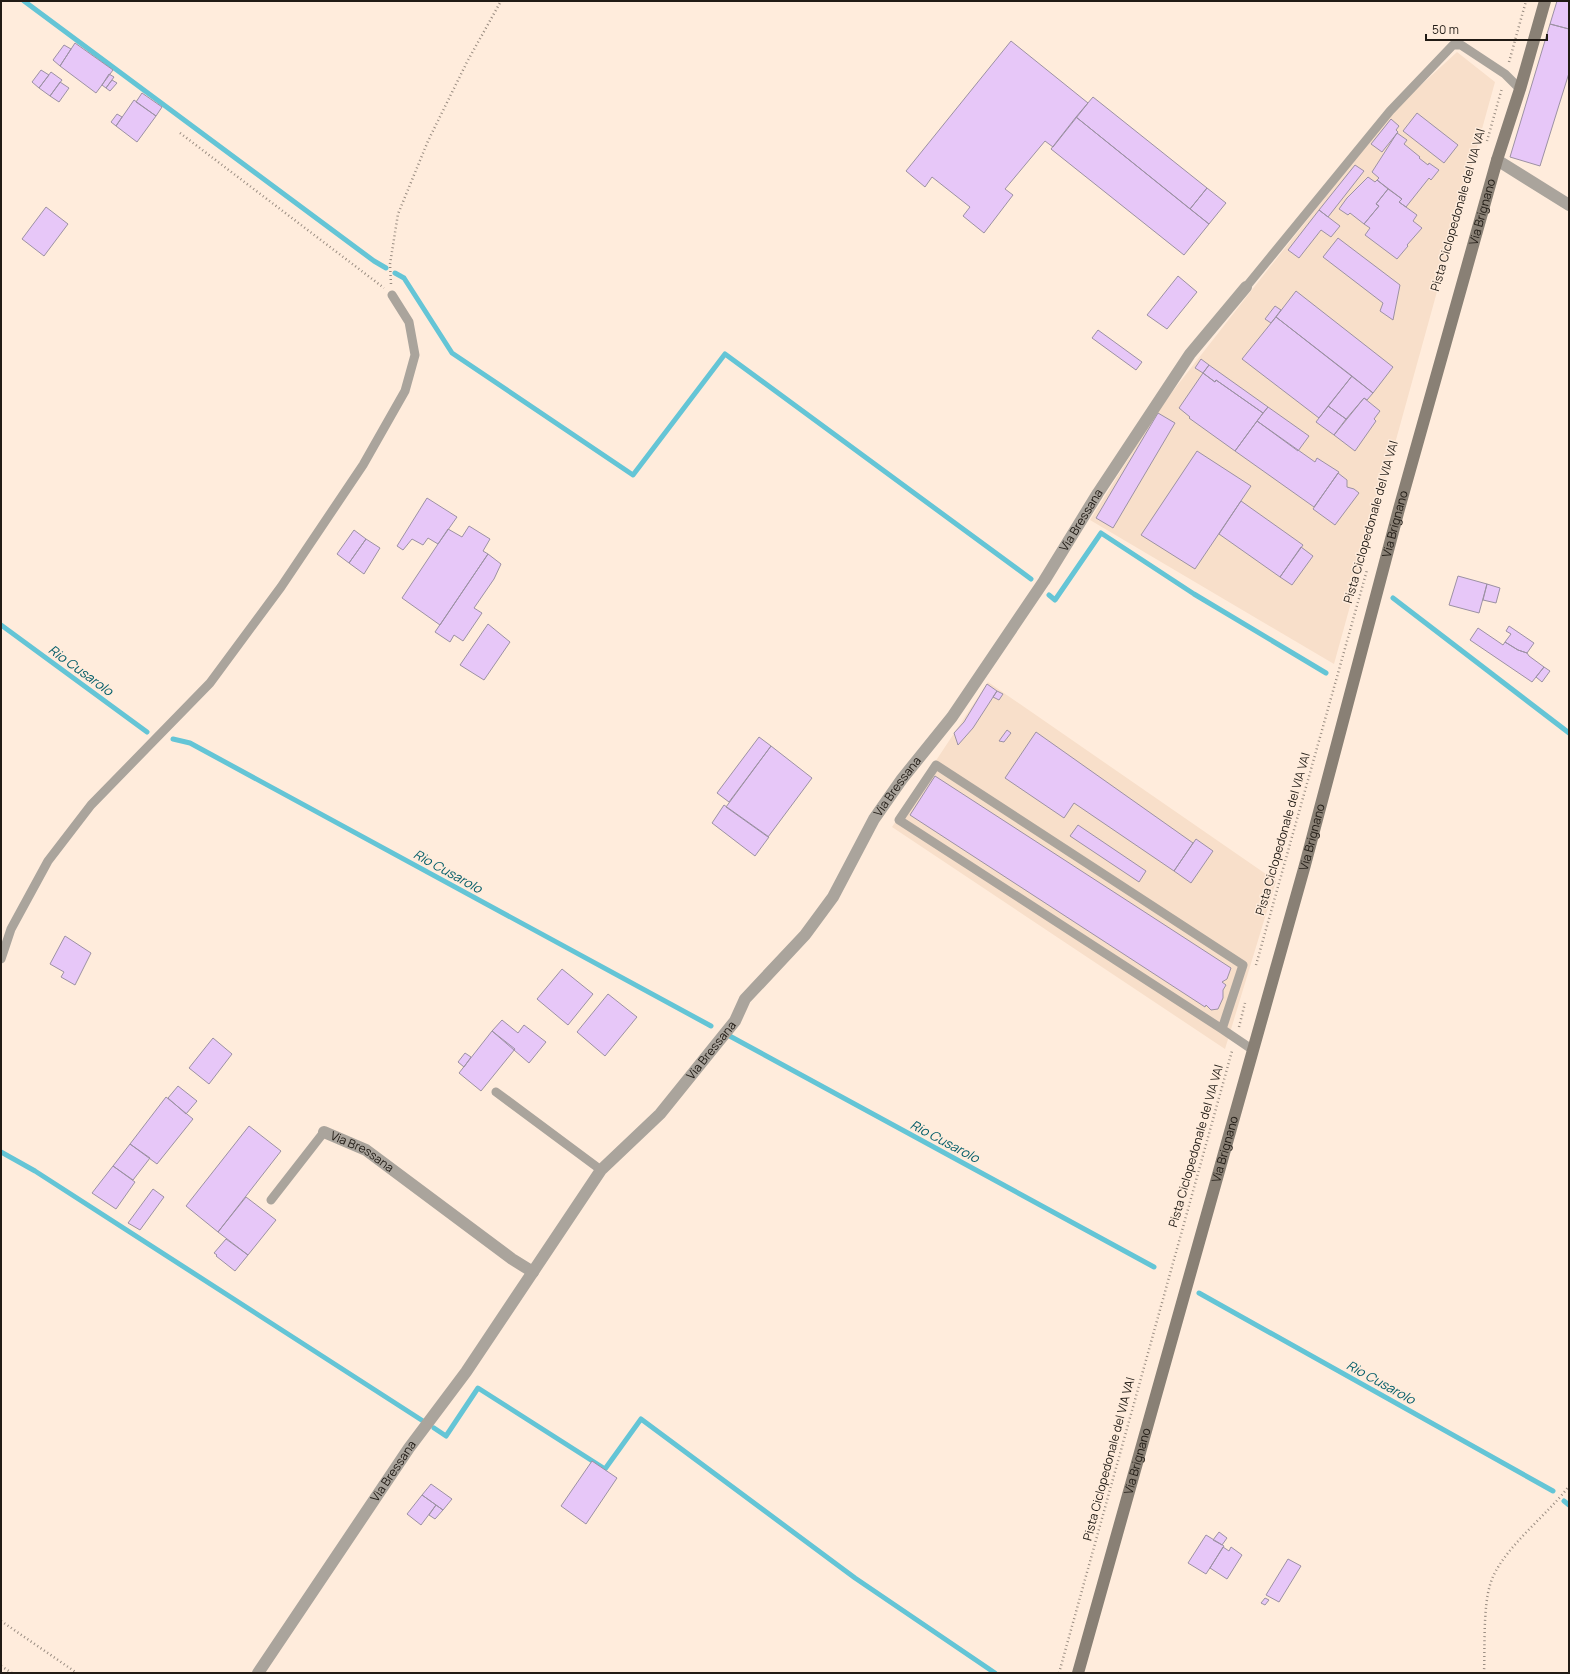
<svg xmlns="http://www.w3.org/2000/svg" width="1570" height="1674" font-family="Manrope,sans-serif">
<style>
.built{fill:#f8dfca}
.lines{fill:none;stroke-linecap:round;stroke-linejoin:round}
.stream{stroke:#64c5d6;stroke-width:5}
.building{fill:#e7c7f8;stroke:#9c91a3}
.path{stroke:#9a8d82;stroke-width:2.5;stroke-dasharray:1 3;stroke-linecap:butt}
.lane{stroke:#aaa49c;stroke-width:9}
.street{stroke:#aaa49c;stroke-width:12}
.secondary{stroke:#898075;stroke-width:12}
.labels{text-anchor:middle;stroke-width:3;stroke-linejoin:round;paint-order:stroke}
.street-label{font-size:12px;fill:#211b15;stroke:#ffecdc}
.water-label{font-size:13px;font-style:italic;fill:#025c68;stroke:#ffecdc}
</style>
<rect width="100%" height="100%" fill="#ffecdc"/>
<path class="built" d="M1457,52L1495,82L1334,664L1090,520L1162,405L1262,277L1395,109Z
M988,682L1276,881L1225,1049L892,827Z"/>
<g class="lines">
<path class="stream" d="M24,1L374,261L386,268
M395,273L404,278L452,353L633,475L725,354L1031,579
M1049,595L1055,600L1101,533L1194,594L1326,673
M1393,598L1569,733
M1,625L147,732
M173,739L190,743L711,1026
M726,1034L1154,1267
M1,1152L35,1171L423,1421
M1199,1293L1553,1491
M434,1428L446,1436L478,1388L605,1469L641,1419L855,1578L995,1673
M1564,1501L1569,1505"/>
</g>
<path class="building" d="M1557,1H1569V29L1550,24Z
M1550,24L1569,29V73L1540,166L1510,157Z
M1011,41L1088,103L1053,147L1045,141L1005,189L1013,195L984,233L963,216L970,207L932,177L925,187L906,171Z
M75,43L113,70L96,93L60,66Z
M64,45L71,49L60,66L53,60Z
M41,70L49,75L39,88L32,82Z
M51,72L62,80L50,96L39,88Z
M109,74L114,77L106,88L102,85Z
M112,80L117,83L110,91L106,88Z
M60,82L69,88L59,102L50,96Z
M142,93L162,107L156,116L136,102Z
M1093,97L1207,188L1190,209L1076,117Z
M134,100L156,116L137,142L116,126Z
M1417,113L1458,145L1444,163L1403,131Z
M117,114L122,117L116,126L111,122Z
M1076,117L1209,224L1184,255L1051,149Z
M1391,119L1399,126L1396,130L1398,132L1382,152L1371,144Z
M1397,133L1407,140L1404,144L1420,157L1419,158L1428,165L1429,163L1439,170L1431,180L1429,178L1406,207L1399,202L1402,199L1377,180L1379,178L1372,172Z
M1355,165L1364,171L1328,217L1319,210Z
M1368,177L1375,182L1377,180L1388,189L1376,204L1379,206L1364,224L1350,213L1348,215L1339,209L1347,198Z
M1207,188L1226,203L1209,224L1190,209Z
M1388,189L1402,199L1399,202L1417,215L1413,221L1422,228L1407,245L1408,246L1397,259L1365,235L1370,228L1364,224L1379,206L1376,204Z
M46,207L68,224L44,256L22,239Z
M1319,210L1340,226L1331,237L1321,230L1299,258L1288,250Z
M1338,238L1400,285L1393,320L1380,311L1383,303L1323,257Z
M1178,276L1197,292L1167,329L1147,315Z
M1296,291L1393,367L1373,393L1276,317Z
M1275,306L1281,310L1271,323L1265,319Z
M1276,317L1352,376L1319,418L1242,359Z
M1098,330L1142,362L1136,370L1092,338Z
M1201,359L1209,365L1203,373L1195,368Z
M1209,365L1268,407L1263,413L1216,380L1215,382L1203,373Z
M1203,373L1215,382L1216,380L1263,413L1235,451L1189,418L1190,417L1179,408Z
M1352,376L1373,393L1367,400L1364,398L1346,419L1328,406Z
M1364,398L1380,411L1374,419L1376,421L1355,451L1334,435Z
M1328,406L1346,419L1334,435L1316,422Z
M1268,407L1309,436L1298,451L1257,421Z
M1158,413L1175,423L1113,528L1096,518Z
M1257,421L1315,462L1317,458L1339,472L1314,507L1235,451Z
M1197,451L1251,486L1195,569L1141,535Z
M1338,473L1347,480V487L1354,489L1359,493L1335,525L1313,509Z
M427,498L457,517L438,544L428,538L423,545L412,539L403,550L397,546Z
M1241,501L1303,545L1280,577L1219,534Z
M469,526L490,539L483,551L488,554L440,625L402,598L448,529L462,537Z
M354,530L366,539L349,563L337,554Z
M366,539L380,548L364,574L349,563Z
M1301,547L1313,556L1292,585L1280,577Z
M488,554L501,564L494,579L474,608L482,613L463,641L454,635L450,642L435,632Z
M1458,576L1487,584L1479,613L1449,605Z
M1487,584L1500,588L1496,603L1483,600Z
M488,624L510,642L484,680L460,665Z
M1509,626L1534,643L1527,653L1518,650L1505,642L1511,634L1506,631Z
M1478,628L1503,645L1505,642L1518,650L1527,653L1529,656L1544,667L1532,682L1470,640Z
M1544,667L1550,671L1542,682L1536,677Z
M987,684L997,691L973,728L958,745L954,733L964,722Z
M997,691L1003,694L999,700L993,697Z
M1007,730L1011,733L1004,742L999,741Z
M1036,732L1193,843L1174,871L1074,803L1064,818L1005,778Z
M759,737L771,746L729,802L717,793Z
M771,746L812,778L768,837L726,807Z
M935,776L1231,968L1227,979L1222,982L1226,985L1223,990V998L1218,1009L1211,1010L1206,1005L1205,1007L910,815Z
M724,805L769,837L755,856L712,823Z
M1078,825L1146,871L1139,882L1070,836Z
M1196,839L1213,851L1191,883L1174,871Z
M65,936L91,953L75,985L61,977L64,972L50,964Z
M562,969L593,994L568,1025L537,999Z
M608,994L637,1017L605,1056L577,1032Z
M502,1020L518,1033L524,1025L546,1042L529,1063L492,1031Z
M492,1031L515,1049L481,1091L459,1073Z
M213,1038L232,1054L209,1084L189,1068Z
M465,1053L471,1057L464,1067L458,1062Z
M178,1086L197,1101L186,1114L168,1098Z
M166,1097L193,1119L157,1164L130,1144Z
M249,1126L281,1151L218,1232L186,1206Z
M130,1144L150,1158L133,1180L113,1166Z
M113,1166L135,1182L116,1209L92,1193Z
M153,1189L164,1197L140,1230L128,1223Z
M246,1197L276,1220L248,1255L218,1232Z
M226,1239L248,1255L235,1271L216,1256L217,1255L214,1253Z
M592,1461L617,1478L586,1524L561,1506Z
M431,1484L452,1499L443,1510L422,1495Z
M422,1495L436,1505L421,1525L407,1514Z
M436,1505L443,1510L435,1519L429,1515Z
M1219,1532L1227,1538L1222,1545L1213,1540Z
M1206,1535L1224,1546L1206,1574L1188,1563Z
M1223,1547L1229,1551L1231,1547L1242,1555L1227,1579L1210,1568Z
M1288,1559L1301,1566L1279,1602L1266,1595Z
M1265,1598L1269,1600L1265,1605L1261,1603Z"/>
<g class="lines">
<path class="path" d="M1509,62L1526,1
M180,133L384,288
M1487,141L1502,88
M391,284L390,264L398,214L428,141L467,62L501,1
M1256,965L1367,570
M1239,1027L1245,1003
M1,1621L77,1673
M1,1666L12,1673
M1059,1673L1232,1051
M1484,1673C1485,1648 1483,1608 1490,1585C1500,1550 1547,1516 1569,1486"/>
<path class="lane" d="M1246,287L1390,111L1453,45H1461L1505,74L1520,89
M1,959L11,929L48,861L91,805L210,683L281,587L363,465L405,391L415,355L409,322L392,295
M1222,1029L1243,965L936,765L899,820L1222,1029L1253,1050
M496,1092L601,1170
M271,1200L324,1132"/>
<g class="street">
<path d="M1497,160L1569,205"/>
<path id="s1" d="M324,1132L366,1150L512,1259L533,1272"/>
<path id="s2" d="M258,1673L409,1448L466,1372L601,1170L660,1114L735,1021L745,999L805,935L833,897L874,819L902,779L952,717L1044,581L1098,493L1190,354L1246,287"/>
</g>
<path class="secondary" id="s3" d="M1078,1673L1305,865L1399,509L1497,160L1520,89L1545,1"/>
</g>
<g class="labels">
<g class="street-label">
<text transform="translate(1458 210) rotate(-74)" y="4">Pista Ciclopedonale del VIA VAI</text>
<text dy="4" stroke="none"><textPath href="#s3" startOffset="1516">Via Brignano</textPath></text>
<text dy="4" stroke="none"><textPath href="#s2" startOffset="1421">Via Bressana</textPath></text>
<text transform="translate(1371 522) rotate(-74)" y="4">Pista Ciclopedonale del VIA VAI</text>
<text dy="4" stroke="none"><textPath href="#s3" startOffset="1192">Via Brignano</textPath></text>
<text dy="4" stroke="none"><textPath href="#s2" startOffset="1097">Via Bressana</textPath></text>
<text transform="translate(1283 834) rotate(-74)" y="4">Pista Ciclopedonale del VIA VAI</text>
<text dy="4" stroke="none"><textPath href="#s3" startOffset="868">Via Brignano</textPath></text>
<text dy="4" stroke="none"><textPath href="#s2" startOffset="772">Via Bressana</textPath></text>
<text transform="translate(1196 1146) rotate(-74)" y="4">Pista Ciclopedonale del VIA VAI</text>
<text dy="4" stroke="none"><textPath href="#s3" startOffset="544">Via Brignano</textPath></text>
<text dy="4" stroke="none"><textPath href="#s1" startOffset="43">Via Bressana</textPath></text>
<text transform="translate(1109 1459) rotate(-75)" y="4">Pista Ciclopedonale del VIA VAI</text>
<text dy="4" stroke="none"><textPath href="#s3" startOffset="220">Via Brignano</textPath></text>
<text dy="4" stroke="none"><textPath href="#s2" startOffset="243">Via Bressana</textPath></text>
</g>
<g class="water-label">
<text transform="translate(81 670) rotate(36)" y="5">Rio Cusarolo</text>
<text transform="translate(448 871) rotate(29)" y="5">Rio Cusarolo</text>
<text transform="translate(945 1141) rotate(28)" y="5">Rio Cusarolo</text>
<text transform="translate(1381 1382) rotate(29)" y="5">Rio Cusarolo</text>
</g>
</g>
<rect width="1570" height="1674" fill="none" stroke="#211b15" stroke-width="4"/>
<path d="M1426 34v6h121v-6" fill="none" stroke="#211b15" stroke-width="2"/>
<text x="1432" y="34" font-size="12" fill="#211b15" stroke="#ffecdc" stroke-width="3" paint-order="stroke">50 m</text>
</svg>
